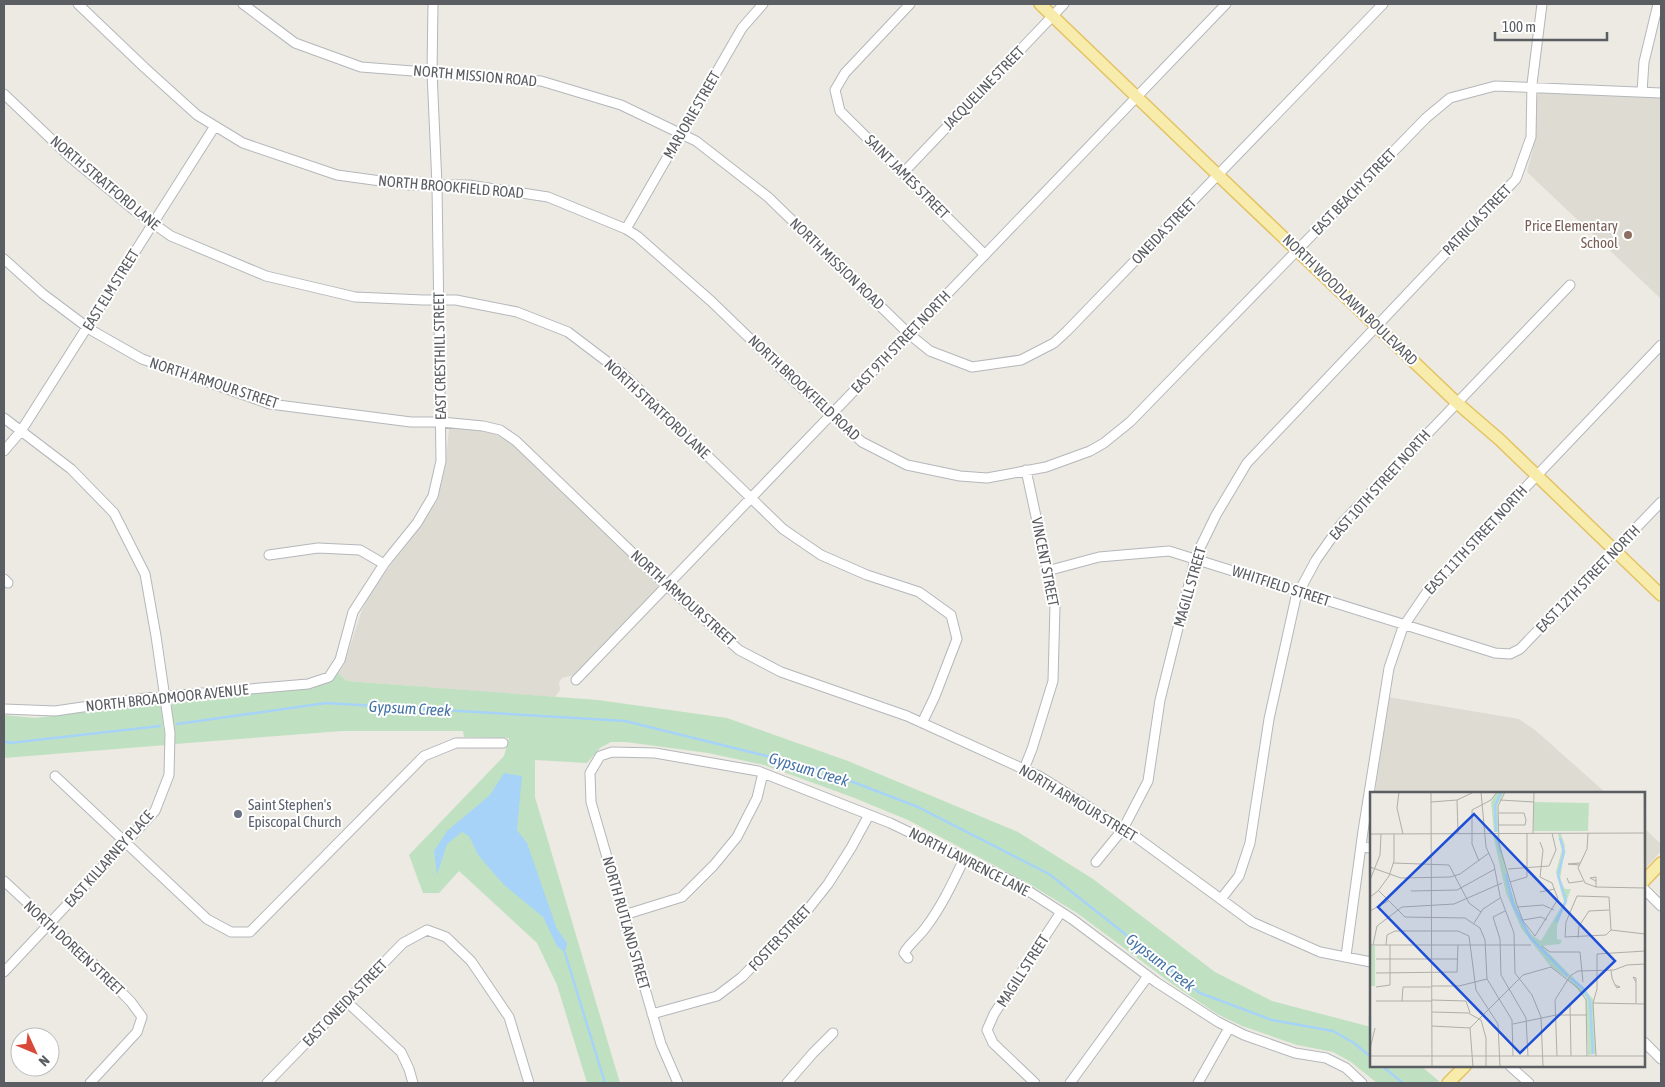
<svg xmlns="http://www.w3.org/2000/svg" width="1665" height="1087" font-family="'Asap Condensed',sans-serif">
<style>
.education{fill:#dedbd3}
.green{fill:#c0e1c1}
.water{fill:#a6d3f7}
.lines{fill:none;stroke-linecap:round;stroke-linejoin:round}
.stream{stroke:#a6d3f7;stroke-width:2.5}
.minor-casing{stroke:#b4b7bb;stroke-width:11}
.major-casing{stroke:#e4c262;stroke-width:14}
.minor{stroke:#fff;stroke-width:9}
.major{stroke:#f7ecab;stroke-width:11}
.education-dot{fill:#8d6e63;stroke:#fff;stroke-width:2}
.worship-dot{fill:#6b7280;stroke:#fff;stroke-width:2}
.labels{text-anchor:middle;stroke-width:4;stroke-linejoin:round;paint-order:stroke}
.street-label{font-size:15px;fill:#5a5d61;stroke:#fff}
.education-label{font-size:15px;fill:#785e54;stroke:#fff;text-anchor:end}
.worship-label{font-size:15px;fill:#5b616d;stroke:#fff;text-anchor:start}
.water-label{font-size:16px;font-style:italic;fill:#4674a7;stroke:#fff}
.inset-river{fill:none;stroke:#a6d3f7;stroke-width:2.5}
.inset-road{fill:none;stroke:#aeaeaa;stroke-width:1}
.view{fill:#1d4ed8;fill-opacity:0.15;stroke:#1d4ed8;stroke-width:2.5}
.inset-edge{fill:none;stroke:#5a5d61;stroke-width:2.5}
</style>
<rect width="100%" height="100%" fill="#eceae2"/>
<path class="education" d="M1545,90L1661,97V299L1527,172L1535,141L1537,97L1539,93Z
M451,426L477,428L491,432L514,445L656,581L658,585L657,590L574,675L562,678L559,683L560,690L555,697L347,681L338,673L344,665L362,610L374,587L416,533L438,499L445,468L449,429Z
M1388,697L1519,719L1535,730L1606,793H1375Z
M1644,828L1661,844V851L1644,870Z"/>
<path class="green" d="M338,673L347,681L598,700L727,718L848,761L1018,832L1093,879L1215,972L1272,1001L1371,1027V1066H1421L1439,1081L1437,1083H1377L1351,1062L1333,1052L1297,1045L1242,1026L1217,1014L1171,983L1077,913L1026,882L908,820L852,797L764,765L708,753L626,742H611L600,748L587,763L535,760V797L620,1083H587L557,985L537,943L459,871L439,893H423L409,855L504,756L509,738L464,737L463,731H342L175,744L171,711L172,704L178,700L311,688L325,683Z
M159,703L161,708L166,745L4,758V715L35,718Z"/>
<path class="water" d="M504,773L522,776L517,830L527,843L557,929L567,943L565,953L557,946L543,917L504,885L478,855L469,836L462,832L447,844L437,875L434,851L447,831L490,795Z"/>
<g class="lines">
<path class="stream" d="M177,724L326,703L625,721L819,769L918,807L1049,874L1200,993L1272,1020L1333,1031L1354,1043L1371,1057
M4,741L10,743L160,726
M565,953L605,1083
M1382,1066L1403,1083"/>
<defs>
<path id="minor" d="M78,4L145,68L197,115L243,143L337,175L410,185H469L548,197L626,229L637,236L711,301L796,383L862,442L907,465L960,476L987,478L1046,467L1090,451L1104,443L1130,422L1426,118L1450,98L1495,86L1661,93
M243,4L295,43L361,67L541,81L621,105L696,141L768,197L909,334L930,351L972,367L1021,360L1054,343L1067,331L1383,4
M910,4L845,73L835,90L840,111L985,255
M1642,92L1644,62L1658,4
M4,94L70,157L134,210L171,236L266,276L355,297L423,300H456L517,312L568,332L622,373L783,529L821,555L867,575L919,592L951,615L957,639L935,696L922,723
M903,173L1064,4
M626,229L742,28L763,4
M4,259L43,294L91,330L142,359L270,404L411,422H441L483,426L500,430L516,441L667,586L739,650L781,672L907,716L1039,776L1132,834L1252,922L1320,952L1371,962
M4,418L71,469L114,513L145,574L156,636L170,733L169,775L155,811L4,972
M4,451L21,431L215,126
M269,555L318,548L360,550L384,564
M1047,571L1099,557L1169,551L1495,653L1510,654L1520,649L1661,502
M4,579L8,583
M576,680L1226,4
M4,709L55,711L145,698L308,684L329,677L340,660L353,612L384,564L417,523L433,496L441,461L437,185L432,72L433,4
M1024,769L1032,749L1053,681L1055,605L1026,470
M55,776L207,919L231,932H250L424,756L456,743H503
M1361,847L1371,848
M1096,862L1123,829L1148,781L1160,700L1196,556L1216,515L1247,463L1516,179L1531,137L1532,84L1542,4
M4,881L100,970L131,1002L142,1017L137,1032L90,1083
M1644,889L1661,906
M1221,899L1239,876L1250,843L1269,719L1296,597L1316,560L1342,523L1570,285
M624,915L682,897L714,865L737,837L757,798L763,773
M1346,956L1363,831L1389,668L1403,627L1429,589L1661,345
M908,958L904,953C910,943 920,936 926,927C942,906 953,882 964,859
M346,1001L401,1052L409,1069L413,1083
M652,1014L717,996L742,977L809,908L828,884L851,848L869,815
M1644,1042L1661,1059
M1510,1066L1529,1083
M267,1083L403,943L427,930L446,937L471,961L509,1017L529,1083
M678,1083L661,1044L591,802L590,773L600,756L612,752L655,753L758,771L890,823L1016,883L1072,919L1156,982L1218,1022L1244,1035L1295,1053L1326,1058L1346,1068L1362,1083
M787,1083L813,1053L833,1033
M1035,1083L993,1043L987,1030L994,1014L1061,912
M1070,1083L1148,976
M1198,1083L1229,1028"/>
<path id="major" d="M1040,4L1218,175L1456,402L1500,440L1661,595
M1644,881L1661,863
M1448,1083L1465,1066"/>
</defs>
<use href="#minor" class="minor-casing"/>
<use href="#major" class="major-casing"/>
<use href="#minor" class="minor"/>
<use href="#major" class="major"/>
</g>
<circle class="education-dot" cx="1628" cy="235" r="5"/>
<circle class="worship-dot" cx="238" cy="814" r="5"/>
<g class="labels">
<g class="street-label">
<text transform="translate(475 76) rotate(5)" y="5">NORTH MISSION ROAD</text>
<text transform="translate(984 88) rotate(-46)" y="5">JACQUELINE STREET</text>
<text transform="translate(692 115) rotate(-60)" y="5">MARJORIE STREET</text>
<text transform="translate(907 177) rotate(45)" y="5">SAINT JAMES STREET</text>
<text transform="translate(105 183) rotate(40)" y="5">NORTH STRATFORD LANE</text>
<text transform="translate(451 187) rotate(5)" y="5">NORTH BROOKFIELD ROAD</text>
<text transform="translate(1354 192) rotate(-46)" y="5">EAST BEACHY STREET</text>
<text transform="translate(1477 220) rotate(-46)" y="5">PATRICIA STREET</text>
<text transform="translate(1164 231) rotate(-46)" y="5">ONEIDA STREET</text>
<text transform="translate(837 264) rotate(44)" y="5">NORTH MISSION ROAD</text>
<text transform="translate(111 290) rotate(-58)" y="5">EAST ELM STREET</text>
<text transform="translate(1350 300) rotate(44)" y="5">NORTH WOODLAWN BOULEVARD</text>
<text transform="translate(901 342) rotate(-46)" y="5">EAST 9TH STREET NORTH</text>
<text transform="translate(440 356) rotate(-91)" y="5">EAST CRESTHILL STREET</text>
<text transform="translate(214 383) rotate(18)" y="5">NORTH ARMOUR STREET</text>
<text transform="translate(804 388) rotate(43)" y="5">NORTH BROOKFIELD ROAD</text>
<text transform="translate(657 409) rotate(43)" y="5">NORTH STRATFORD LANE</text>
<text transform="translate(1380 485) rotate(-48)" y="5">EAST 10TH STREET NORTH</text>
<text transform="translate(1476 540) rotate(-47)" y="5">EAST 11TH STREET NORTH</text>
<text transform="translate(1045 562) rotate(79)" y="5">VINCENT STREET</text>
<text transform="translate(1588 579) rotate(-46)" y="5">EAST 12TH STREET NORTH</text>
<text transform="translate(1281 586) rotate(18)" y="5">WHITFIELD STREET</text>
<text transform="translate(1190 587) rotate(-74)" y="5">MAGILL STREET</text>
<text transform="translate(683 598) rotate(42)" y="5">NORTH ARMOUR STREET</text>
<text transform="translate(167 698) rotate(-6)" y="5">NORTH BROADMOOR AVENUE</text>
<text transform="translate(1078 803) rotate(31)" y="5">NORTH ARMOUR STREET</text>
<text transform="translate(109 859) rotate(-48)" y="5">EAST KILLARNEY PLACE</text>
<text transform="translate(969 862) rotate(27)" y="5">NORTH LAWRENCE LANE</text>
<text transform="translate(626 923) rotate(74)" y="5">NORTH RUTLAND STREET</text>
<text transform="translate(780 938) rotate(-47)" y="5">FOSTER STREET</text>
<text transform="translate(74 948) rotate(43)" y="5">NORTH DOREEN STREET</text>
<text transform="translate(1023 971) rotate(-57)" y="5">MAGILL STREET</text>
<text transform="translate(345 1003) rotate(-46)" y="5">EAST ONEIDA STREET</text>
</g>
<g class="education-label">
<text x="1618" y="231">Price Elementary<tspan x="1618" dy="17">School</tspan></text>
</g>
<g class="worship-label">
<text x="248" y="810">Saint Stephen's<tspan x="248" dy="17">Episcopal Church</tspan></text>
</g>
<g class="water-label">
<text transform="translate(410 708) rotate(3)" y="6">Gypsum Creek</text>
<text transform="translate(809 769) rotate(17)" y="6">Gypsum Creek</text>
<text transform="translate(1161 962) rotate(38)" y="6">Gypsum Creek</text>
</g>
</g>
<g transform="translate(1370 792)">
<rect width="275" height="275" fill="#eceae2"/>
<path d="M127,0H134L127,14L129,39L124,40L121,10ZM164,10L219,11L218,39H164ZM188,42H191L195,54L190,88L195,97H201L187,134V147L192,148L190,152L172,154L200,183L197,186L180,174L151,136L136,101L123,43H128L140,96L152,129L162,143L171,149L194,110L186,80L192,57ZM0,154H5V194H0ZM201,183L223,207L226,262L218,263L216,206L198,187Z" fill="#c0e1c1"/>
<path class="inset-river" d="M126,40L125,14L131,0M126,44L131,61M136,82L143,112L160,145L198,184M186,130L196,109L188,83L194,60L190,46M201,186L214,197L220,209L223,262M0,223V245"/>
<path class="inset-road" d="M29,0L27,16L33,42M61,0L62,275M111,0L116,55L124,73L130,104L144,141L145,181L162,203L171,225L173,275M135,0L128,14L129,52L147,113L153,129L165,144L188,107L182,91L170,85L173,58L170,50M274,0L275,142M87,8L88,41M130,8L164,10M61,10L87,8L104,0M129,21H154L156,28L155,33H129M163,41L164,0M218,41L217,57L208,76L215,91L226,95L275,96M0,42L275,41M109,69L102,52V18L121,8L127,0M23,71L79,73L99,111L111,120M209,73L198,72L210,71M0,75L31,86L80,85L90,82L119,61M138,77L179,74L186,58L182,41M197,86L199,91L213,89M0,88L10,63L11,42M226,89L220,86L226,85V95M140,90L157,85V41M9,99L35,125L95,126L110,136L115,148L117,187L142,228L143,264M41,99L87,98L125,77M170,100L185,97M207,104L239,105L241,138L236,143L195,145L196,130ZM0,105L8,99L19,84L24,69V42M148,115L173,113L184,118M0,119L18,109M135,119L123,125L130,147L131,183L156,226L158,264M153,128L171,125L177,128M104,131L113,117L130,106M241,138L275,142M208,146L209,134L219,119L239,118M0,153H161M3,153L7,134L32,115L84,112L132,91M16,153L17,143L25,139H88L99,144L106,198L128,232L130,275M172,154L180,160H210L213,190M6,167H88M241,178L242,186L245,193L247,196L250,195L245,193M6,181L87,180L88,153M266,190L263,185L266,186V211M62,194H89L117,187M6,195L20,193V153M62,208L96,209L100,221M6,209H62M32,209L33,195H61M200,211L201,264M223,211L275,212M62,220L98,221L111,228L116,246V275M143,232L186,223H217M62,234L100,236M100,236L153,183L181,175L208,196L216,208L217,264M100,236L103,275M0,257L5,236M0,264H275M187,264L185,208L200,184L208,179L244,178L257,173L275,172M226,264L223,211L227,197V162L275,159M186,275H213M275,275V249"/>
<path class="view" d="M104,22L245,169L150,261L8,115Z"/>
<rect width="275" height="275" class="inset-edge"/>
</g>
<rect width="1665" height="1087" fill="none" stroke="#5a5d61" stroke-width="10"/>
<g transform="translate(35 1052) rotate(134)"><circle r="24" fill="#ffffff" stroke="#bdbec0"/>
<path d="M0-4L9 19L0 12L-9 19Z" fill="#d9493a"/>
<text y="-8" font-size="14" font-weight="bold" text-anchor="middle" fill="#5a5d61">N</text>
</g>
<path d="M1495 32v8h112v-8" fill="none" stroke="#5a5d61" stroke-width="2.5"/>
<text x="1502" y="32" font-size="15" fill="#5a5d61" stroke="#ffffff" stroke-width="4" paint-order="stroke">100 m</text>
</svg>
